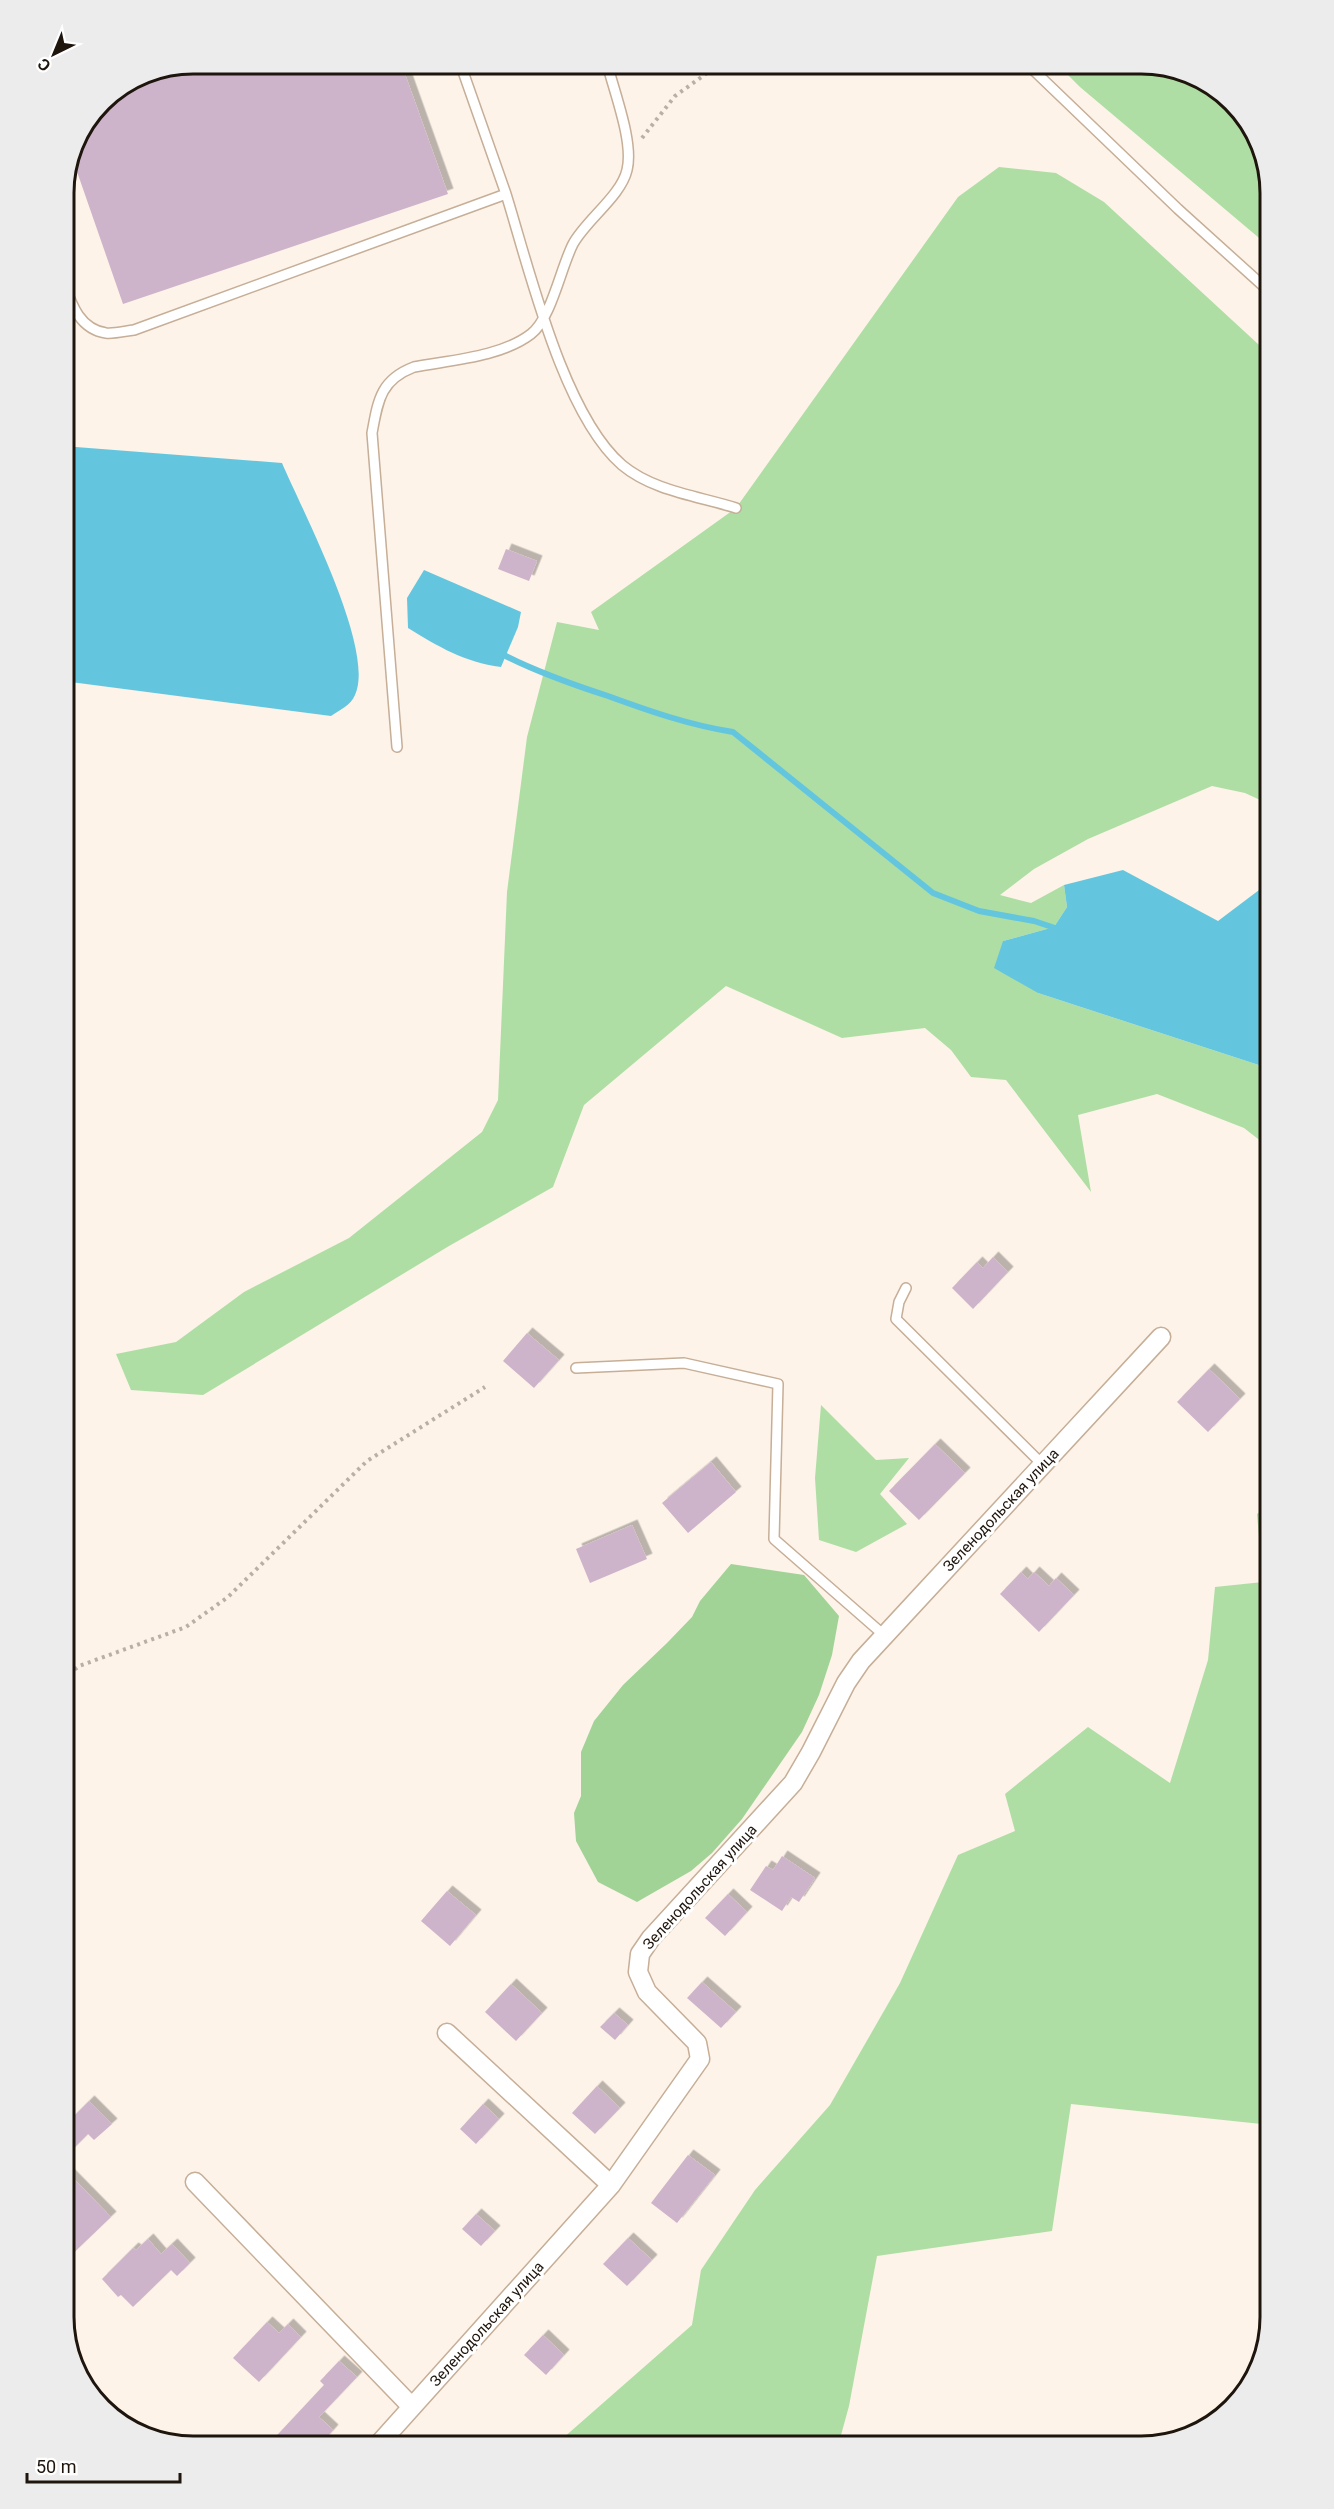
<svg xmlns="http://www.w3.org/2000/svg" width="1334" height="2509" font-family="Roboto,sans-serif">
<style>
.green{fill:#aedea4}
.forest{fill:#a1d397}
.water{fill:#64c6de}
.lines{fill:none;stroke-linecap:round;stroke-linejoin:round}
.stream{stroke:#64c6de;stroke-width:6}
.building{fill:#ceb4ca;filter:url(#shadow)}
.service-casing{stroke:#c6ae97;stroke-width:12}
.minor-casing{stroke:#c6ae97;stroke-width:21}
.path{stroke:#b8afa5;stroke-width:4;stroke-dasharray:3 4.5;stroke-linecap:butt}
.service{stroke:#fff;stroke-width:9}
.minor{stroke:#fff;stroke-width:18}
.labels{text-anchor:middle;stroke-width:6;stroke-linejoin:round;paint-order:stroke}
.street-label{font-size:15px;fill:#1e150d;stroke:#fff}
.rim{fill:none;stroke:#1e150d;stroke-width:3}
</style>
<defs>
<filter id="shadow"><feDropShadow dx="5.5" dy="-5.5" stdDeviation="0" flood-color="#0004"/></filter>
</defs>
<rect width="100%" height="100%" fill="#fdf3e9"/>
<path class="green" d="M1056,63H1151L1214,85L1261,142L1271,192V248L1080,87Z
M999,167L1056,173L1104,202L1271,356V805L1245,793L1212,786L1088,839L1034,869L1000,895L1031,903L1064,885L1067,907L1054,927L1003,941L1038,993L1271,1069V1149L1244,1128L1157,1094L1078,1115L1091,1192L1006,1080L971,1077L951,1050L925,1028L842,1038L726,986L584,1105L553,1187L449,1246L203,1395L131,1390L116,1354L176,1342L244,1292L349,1238L482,1132L498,1100L507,892L527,737L557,622L599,630L591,612L736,508L958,197Z
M821,1405L876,1460L909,1458L880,1494L907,1524L856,1552L819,1540L815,1478Z
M1271,1504V2125L1071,2104L1052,2231L877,2256L849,2406L838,2446H554L692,2325L701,2270L755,2190L830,2105L900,1983L958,1855L1015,1831L1005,1794L1088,1727L1170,1783L1208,1660L1215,1587L1263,1582L1257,1514Z"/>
<path class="forest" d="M731,1564L804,1575L839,1616L832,1655L819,1695L802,1732L742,1819L712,1853L691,1871L637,1902L598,1882L576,1841L574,1813L581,1796V1752L594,1721L623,1685L667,1643L692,1617L700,1601Z"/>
<path class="water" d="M63,446L282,463C302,510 376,650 355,695C351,705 340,710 331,716L63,681Z
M424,570L521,612L518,627L501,667C464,662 439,647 408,628L407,598Z
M1123,870L1218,921L1271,881V1069L1038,993L994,968L1003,941L1054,927L1067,907L1064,885Z"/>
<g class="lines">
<path class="stream" d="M500,653C534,671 571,684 608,696C649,711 689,725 733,732L933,893L979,911L1034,921L1061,930"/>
</g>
<path class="building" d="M192,63H401L448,194L123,304L74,163L68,165L73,142L101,101L143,73Z
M506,549L537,561L529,581L498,569Z
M993,1257L1008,1272L973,1309L952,1288L977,1262L983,1268Z
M527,1333L559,1360L534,1388L503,1361Z
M1209,1369L1240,1399L1208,1432L1177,1402Z
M935,1444L965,1473L919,1520L889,1491Z
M711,1462L736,1492L688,1533L662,1503Z
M632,1525L647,1559L590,1583L576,1549Z
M1021,1572L1028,1579L1034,1572L1049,1586L1056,1578L1074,1595L1039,1632L1000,1594Z
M782,1856L815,1878L799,1902L791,1897L782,1911L750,1890L766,1866L773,1870Z
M447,1891L476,1915L450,1946L421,1921Z
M728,1894L747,1912L725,1936L705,1918Z
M702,1982L736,2012L721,2028L687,1998Z
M511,1984L542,2013L516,2041L485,2012Z
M614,2013L628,2025L615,2040L600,2027Z
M597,2086L620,2108L595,2134L572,2113Z
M89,2101L112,2124L94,2140L88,2134L63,2159V2127Z
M483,2104L499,2119L476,2144L460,2129Z
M688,2155L715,2175L677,2223L651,2203Z
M63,2168L111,2217L63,2263Z
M476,2214L495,2231L481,2246L462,2229Z
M628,2238L652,2260L627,2286L603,2264Z
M148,2239L161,2254L172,2244L190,2263L177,2276L171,2270L133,2307L121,2295L118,2297L102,2279L133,2248L136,2250Z
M267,2322L279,2333L288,2324L301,2337L259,2382L233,2358Z
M543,2335L564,2355L546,2375L524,2355Z
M339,2361L357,2377L319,2417L333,2430L319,2446H267L324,2385L320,2381Z"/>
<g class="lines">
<defs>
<path id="service" d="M1026,63L1178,209L1271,293
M506,194C529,268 563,414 622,465C653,491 698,496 736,508
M63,281C71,303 79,329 106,333C114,334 125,331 134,330L506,194L460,63
M397,747L372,433C378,401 380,380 414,367C451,360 501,357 531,334C551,319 561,267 573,244C586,220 621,196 627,170C634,142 614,92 607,63
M906,1288L899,1302L896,1319L1043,1465
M576,1368L684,1363L778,1384L774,1539L885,1636"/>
<path id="minor" d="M447,2033L611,2185
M195,2182L412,2407
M377,2446L611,2185L700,2059L697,2043L647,1992L638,1972L640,1954L651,1938L793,1783L811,1752L846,1683L861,1661L1161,1337"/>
</defs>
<use href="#service" class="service-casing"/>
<use href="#minor" class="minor-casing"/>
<path class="path" d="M642,138L675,96L721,63
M63,1679L79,1666L186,1627L228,1597L367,1461L485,1387"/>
<use href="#service" class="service"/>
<use href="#minor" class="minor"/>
</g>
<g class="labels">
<g class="street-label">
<text transform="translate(1001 1510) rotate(-47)" y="5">Зеленодольская улица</text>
<text transform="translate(700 1887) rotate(-48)" y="5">Зеленодольская улица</text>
<text transform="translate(487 2324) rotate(-48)" y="5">Зеленодольская улица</text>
</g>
</g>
<path d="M0 0H1334V2509H0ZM193 74H1141A119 119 0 0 1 1260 193V2317A119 119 0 0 1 1141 2436H193A119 119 0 0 1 74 2317V193A119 119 0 0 1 193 74Z" fill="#edecec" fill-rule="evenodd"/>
<path class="rim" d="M193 74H1141A119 119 0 0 1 1260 193V2317A119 119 0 0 1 1141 2436H193A119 119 0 0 1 74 2317V193A119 119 0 0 1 193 74Z"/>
<g transform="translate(54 54) rotate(223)" stroke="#ffffff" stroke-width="4.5" paint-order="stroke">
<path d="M0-4.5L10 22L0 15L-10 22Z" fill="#1e150d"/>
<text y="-9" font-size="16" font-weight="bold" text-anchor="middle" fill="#1e150d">С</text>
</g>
<path d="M27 2473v9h153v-9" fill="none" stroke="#1e150d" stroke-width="3"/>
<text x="36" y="2473" font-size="18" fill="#1e150d" stroke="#ffffff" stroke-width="4.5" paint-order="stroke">50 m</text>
</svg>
